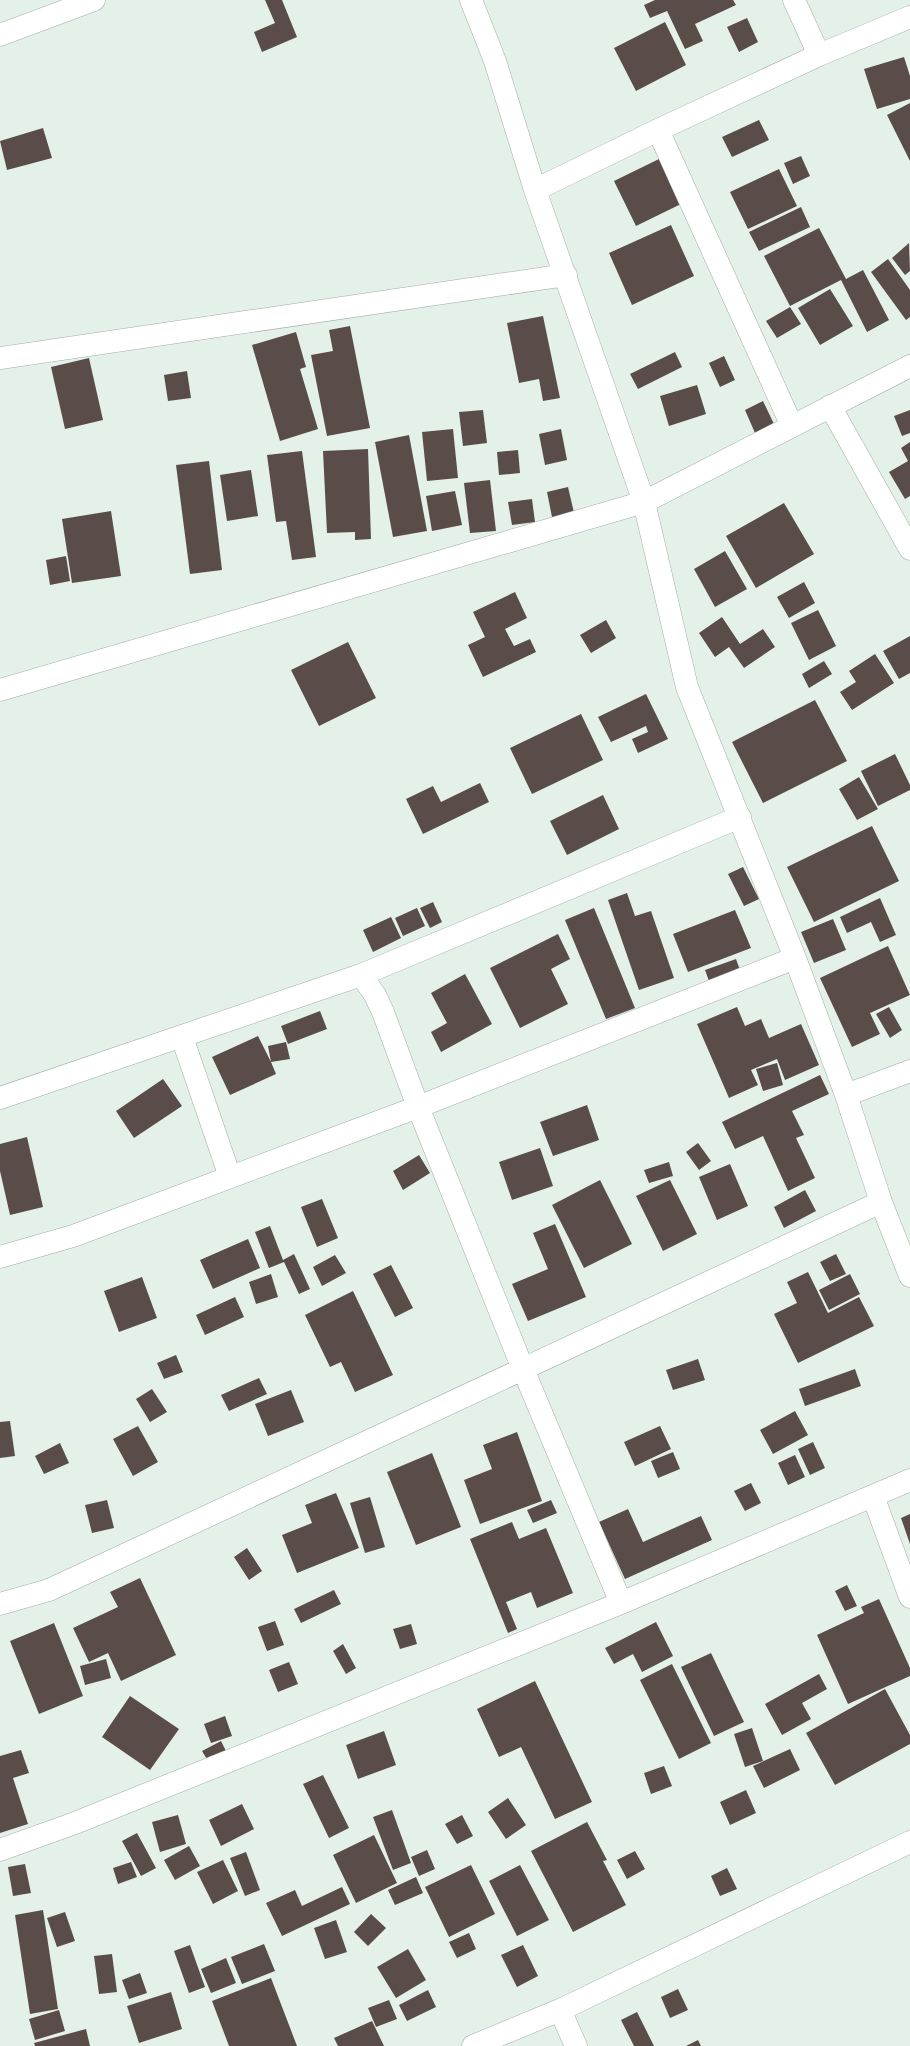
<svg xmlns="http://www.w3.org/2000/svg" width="910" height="2046" font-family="'PT Sans',sans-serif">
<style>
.building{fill:#5a4d49}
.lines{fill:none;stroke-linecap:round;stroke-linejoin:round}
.minor-casing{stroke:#a0aea6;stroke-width:23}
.minor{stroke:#fff;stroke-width:22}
</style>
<rect width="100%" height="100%" fill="#e3f1e9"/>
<path class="building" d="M265,0H282L297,37L262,52L254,32L275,23Z
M655,0H733L736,5L695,24L703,41L685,49L667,11L650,18L644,5Z
M747,18L758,42L739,52L727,27Z
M665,22L686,65L636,91L614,48Z
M904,57L910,76V99L877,109L864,69Z
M910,103V161L887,115Z
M759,120L769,140L732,157L722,137Z
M43,128L52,158L7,170L0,141Z
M801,156L810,176L793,184L784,163Z
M659,159L681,204L636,226L614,181Z
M779,169L797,206L748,229L730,192Z
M801,207L810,227L759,251L749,232Z
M671,225L694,276L632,305L609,253Z
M819,228L846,279L863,270L889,320L867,332L841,280L790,306L764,256Z
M909,243L910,271L905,275L892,258Z
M888,259L910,290V317L906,320L871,272Z
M830,289L853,326L820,345L798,308Z
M790,307L801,324L777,338L766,321Z
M543,316L560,398L543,401L539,379L519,383L507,323Z
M350,326L370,428L327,436L311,355L333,351L329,330Z
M296,332L306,367L300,369L318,429L280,441L252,345Z
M675,352L682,367L638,389L630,374Z
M724,356L735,380L720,387L709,363Z
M89,358L103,420L65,429L51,367Z
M187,371L191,398L168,401L164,375Z
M697,385L706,414L669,426L660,396Z
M763,401L774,424L755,433L745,410Z
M483,410L487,443L463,446L459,412Z
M910,410V433L902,436L894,416Z
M453,429L458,478L427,481L422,432Z
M561,429L567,460L545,465L539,434Z
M409,435L427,531L393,537L375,442Z
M910,442V496L905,499L889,472L908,461L901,448Z
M368,449L371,539L355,540V532L327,533L323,451Z
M518,450L520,473L499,475L497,452Z
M302,451L316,557L292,560L286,521L276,522L267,455Z
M209,461L222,570L190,574L176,465Z
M251,470L258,516L227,521L220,475Z
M490,480L496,531L470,533L464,483Z
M568,487L575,517L553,522L547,492Z
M455,491L462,525L432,531L426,496Z
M532,499L535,522L512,525L508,502Z
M784,503L814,554L756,588L726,536Z
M111,511L121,576L72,583L62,519Z
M725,551L747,589L715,607L694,569Z
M66,556L70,581L50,585L46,560Z
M804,582L815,603L789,618L777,597Z
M515,592L527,618L505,629L514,646L530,639L536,652L483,677L468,645L485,637L473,612Z
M818,610L836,646L809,660L791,623Z
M722,617L740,644L763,629L775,647L744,668L729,647L715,657L699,633Z
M606,620L616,638L591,653L580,635Z
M910,636V673L899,679L883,651Z
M348,642L376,698L319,726L291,670Z
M875,654L894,683L852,710L840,692L856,682L849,671Z
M824,661L832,674L809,688L802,674Z
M646,694L668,739L638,753L632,739L648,732L646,726L611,742L598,717Z
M815,700L847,761L763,803L732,742Z
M581,714L603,760L532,794L510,748Z
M895,754L910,785V790L878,806L861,771Z
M859,777L878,809L857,820L839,789Z
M480,783L489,802L423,834L406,799L433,786L441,802Z
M603,795L619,829L567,855L550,821Z
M872,826L899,881L814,922L787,867Z
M743,867L759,899L744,906L728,874Z
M627,893L635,916L651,911L674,978L639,990L608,900Z
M880,898L896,935L880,942L871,922L847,933L840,917Z
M433,902L442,922L430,928L420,908Z
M417,908L425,926L403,936L395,918Z
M594,908L635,1008L606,1019L565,920Z
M735,910L751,948L688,972L673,934Z
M391,917L401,938L373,952L363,930Z
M833,919L846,950L814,963L801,932Z
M558,934L570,959L551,969L568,1004L520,1028L490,968Z
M888,946L910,995L870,1013L880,1034L852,1047L820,978Z
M736,959L740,970L709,981L705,970Z
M465,974L492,1024L441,1052L431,1032L447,1023L431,993Z
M737,1007L745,1026L761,1019L769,1038L801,1024L819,1065L785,1080L777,1059L751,1070L758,1085L729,1098L697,1024Z
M889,1007L902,1030L890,1038L876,1014Z
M320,1011L327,1029L288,1044L281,1026Z
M258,1036L271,1062L268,1046L286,1042L290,1059L271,1062L276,1074L230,1095L212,1057Z
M777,1063L783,1085L763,1091L756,1069Z
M820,1075L829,1094L792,1111L804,1135L796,1138L815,1178L788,1191L763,1136L735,1149L722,1122Z
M163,1079L182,1106L134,1138L116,1111Z
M587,1105L599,1140L553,1156L540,1122Z
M27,1137L43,1207L10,1215L0,1171V1144Z
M698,1143L711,1161L699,1170L686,1152Z
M540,1148L553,1186L512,1200L499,1162Z
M419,1155L430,1173L403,1190L393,1171Z
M669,1162L673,1176L649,1183L644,1170Z
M730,1164L748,1206L717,1220L699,1177Z
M600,1180L632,1244L584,1268L552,1205Z
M670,1180L697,1234L663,1251L636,1196Z
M805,1190L816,1211L784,1228L774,1207Z
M322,1199L338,1238L317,1247L301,1207Z
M555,1224L586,1297L528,1321L512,1284L548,1269L533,1233Z
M270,1226L283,1260L294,1254L310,1289L299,1294L284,1262L269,1268L255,1232Z
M248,1239L260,1268L213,1289L200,1260Z
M836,1254L846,1274L830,1281L820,1262Z
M335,1255L346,1273L322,1286L313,1267Z
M391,1265L413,1308L395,1317L373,1274Z
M808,1272L828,1313L859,1297L874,1326L798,1363L774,1314L797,1303L787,1282Z
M271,1274L278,1297L256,1304L249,1282Z
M850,1274L860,1294L829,1310L819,1290Z
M142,1277L157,1318L119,1332L104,1291Z
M353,1291L393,1375L355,1392L341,1362L330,1367L305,1315Z
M235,1297L244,1317L205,1335L196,1315Z
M176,1355L183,1372L164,1379L157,1363Z
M698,1359L705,1380L673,1390L666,1370Z
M855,1369L861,1386L805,1406L799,1389Z
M259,1378L267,1394L229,1411L221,1395Z
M152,1389L167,1412L150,1422L136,1399Z
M291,1390L304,1422L268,1436L255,1404Z
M795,1411L808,1435L773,1454L760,1430Z
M10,1421L15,1456L0,1458V1422Z
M138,1426L158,1462L133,1476L113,1439Z
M660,1426L671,1449L635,1466L624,1442Z
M517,1432L542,1501L480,1524L464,1480L492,1469L483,1445Z
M813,1442L825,1468L810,1475L798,1449Z
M60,1443L69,1463L44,1474L35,1456Z
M673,1452L680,1469L658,1478L651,1461Z
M432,1453L461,1527L416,1545L387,1472Z
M795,1455L805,1477L788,1485L778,1463Z
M751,1483L761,1503L745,1511L734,1491Z
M336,1493L359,1548L297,1573L282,1535L312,1523L305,1505Z
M370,1497L385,1547L365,1553L350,1503Z
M107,1500L114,1528L92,1533L85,1505Z
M551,1500L557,1513L533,1523L527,1510Z
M628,1509L643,1542L701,1516L712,1540L625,1579L599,1522Z
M910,1514V1544L901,1518Z
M512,1522L519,1539L546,1528L573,1593L537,1608L531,1592L506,1602L517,1629L508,1633L470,1539Z
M247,1548L262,1571L249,1580L234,1557Z
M140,1578L176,1655L121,1681L108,1653L89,1662L73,1628L118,1607L110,1592Z
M847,1585L857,1606L845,1611L835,1591Z
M334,1590L341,1604L301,1623L294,1609Z
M879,1599L910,1668V1676L848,1704L817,1635L864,1613L861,1607Z
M275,1621L284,1645L267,1651L258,1627Z
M656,1622L673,1656L642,1672L633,1654L614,1664L605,1648Z
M54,1623L83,1696L39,1714L10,1641Z
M411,1624L417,1644L400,1649L393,1629Z
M343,1644L356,1668L346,1674L333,1651Z
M711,1653L744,1722L714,1736L681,1667Z
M106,1659L111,1678L85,1685L80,1666Z
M289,1662L298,1684L278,1692L269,1670Z
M672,1664L711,1743L679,1759L640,1680Z
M819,1674L827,1689L802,1703L811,1719L782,1735L765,1704Z
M535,1681L592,1802L555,1819L521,1747L499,1757L477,1709Z
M885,1689L910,1735V1744L835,1785L806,1733Z
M130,1696L179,1729L150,1770L102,1737Z
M225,1716L232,1736L211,1743L204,1724Z
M752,1728L763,1761L745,1767L734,1734Z
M384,1731L396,1765L358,1779L346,1745Z
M221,1741L226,1751L208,1761L202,1751Z
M790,1749L800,1770L764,1788L753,1766Z
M21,1750L29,1773L13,1778L28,1824L0,1833V1756Z
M664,1766L672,1786L651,1794L644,1773Z
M323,1775L349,1828L329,1838L303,1784Z
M746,1790L756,1813L730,1825L720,1802Z
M508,1798L526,1825L506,1839L488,1812Z
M242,1804L254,1829L221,1846L209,1820Z
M392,1810L411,1863L393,1870L373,1817Z
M178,1815L186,1844L160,1852L152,1822Z
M462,1815L473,1836L457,1844L445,1824Z
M587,1822L607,1860L603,1861L626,1905L573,1932L531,1851Z
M137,1833L156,1868L141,1876L122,1841Z
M374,1835L397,1883L356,1903L333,1855Z
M189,1846L200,1866L175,1880L164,1860Z
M427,1850L435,1869L419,1876L411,1857Z
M635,1851L645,1869L627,1879L617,1860Z
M246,1852L260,1890L245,1896L230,1858Z
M223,1860L238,1891L213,1904L197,1872Z
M131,1862L137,1877L118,1884L113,1868Z
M25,1864L31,1893L13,1896L8,1867Z
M471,1865L495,1914L449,1937L425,1887Z
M520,1865L549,1920L517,1936L489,1881Z
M727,1868L737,1889L720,1896L711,1876Z
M416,1877L423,1893L395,1905L388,1890Z
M342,1887L350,1904L282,1936L266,1903L295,1890L302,1906Z
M43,1910L58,2009L30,2014L15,1915Z
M65,1912L75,1941L57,1947L47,1918Z
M371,1914L386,1928L368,1946L354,1932Z
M336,1920L347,1952L325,1959L314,1928Z
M469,1933L476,1949L457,1958L449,1942Z
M264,1944L275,1971L242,1984L231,1957Z
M190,1945L205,1987L189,1993L174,1951Z
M523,1945L538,1976L517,1987L501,1955Z
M408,1949L426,1980L396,1998L377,1967Z
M112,1954L117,1992L99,1994L94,1956Z
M226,1958L236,1983L211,1993L201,1969Z
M140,1973L147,1993L129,1999L122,1980Z
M271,1978L297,2046H229L212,2001Z
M678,1989L688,2010L670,2018L661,1997Z
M428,1990L436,2007L407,2021L399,2005Z
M171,1992L182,2029L139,2043L127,2006Z
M389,2000L397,2019L376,2027L368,2008Z
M59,2010L65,2031L35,2040L29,2019Z
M637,2012L654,2046H634L621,2020Z
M372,2021L384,2046H338L334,2038Z
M86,2029L90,2046H35L34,2043Z
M698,2040L701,2046H686Z"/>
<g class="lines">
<defs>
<path id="minor" d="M471,0L495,61L535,190L644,502L687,687L795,958L846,1095
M794,0L819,55
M0,35L94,0
M658,130L792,426
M535,190L658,130L819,55L910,17
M0,358L566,275
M830,406L910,549
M0,690L644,502L910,366
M361,975L740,817
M182,1037L230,1177
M910,1071L846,1095L881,1202L910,1276
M0,1098L361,975L375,995L383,1012L418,1107L523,1369L621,1603
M0,1257L73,1236L418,1107L795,958
M873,1496L910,1597
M0,1604L49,1590L77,1577L881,1202
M0,1850L75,1823L621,1603L910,1480
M560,2010L576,2046
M473,2046L560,2010L910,1842"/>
</defs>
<use href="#minor" class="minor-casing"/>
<use href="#minor" class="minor"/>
</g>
</svg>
